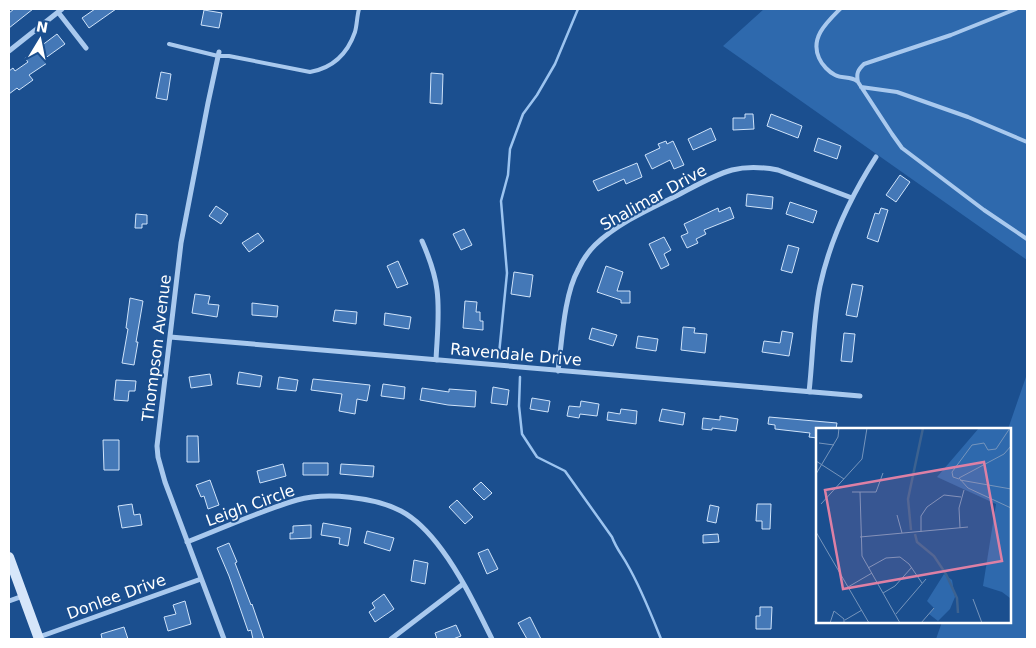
<svg xmlns="http://www.w3.org/2000/svg" width="1036" height="648" font-family="'DejaVu Sans',sans-serif">
<style>
.green{fill:#2e69ad}
.lines{fill:none;stroke-linecap:round;stroke-linejoin:round}
.stream{stroke:#9cc4f0;stroke-width:2.5}
.building{fill:#4478b7;stroke:#cfe3fa}
.lane{stroke:#a9c9ee;stroke-width:4}
.street{stroke:#a9c9ee;stroke-width:5}
.secondary{stroke:#d6e6fa;stroke-width:10}
.labels{text-anchor:middle;stroke-width:4;stroke-linejoin:round;paint-order:stroke}
.street-label{font-size:16px;fill:#fff;stroke:#1b4f8f}
.inset-river{fill:none;stroke:#3c6290;stroke-width:2.5}
.inset-road{fill:none;stroke:#7695bc;stroke-width:1}
.view{fill:#dd80a5;fill-opacity:0.15;stroke:#dd80a5;stroke-width:2.5}
.inset-edge{fill:none;stroke:#fff;stroke-width:2.5}
</style>
<rect width="100%" height="100%" fill="#1b4f8f"/>
<path class="green" d="M764,9H1027V260L723,46Z
M1027,374V639H936L942,622H1010V429H1008Z"/>
<g class="lines">
<path class="stream" d="M499,354L507,273L501,201L508,175L510,149L523,114L537,95L555,64L578,9
M520,377L519,406L522,434L537,457L565,471L612,537C616,548 622,555 627,564C641,588 651,614 661,639"/>
</g>
<path class="building" d="M14,9H33L9,28V13Z
M95,9H116L89,28L82,18Z
M204,10L222,13L219,28L201,25Z
M57,34L65,44L44,59L47,63L29,75L33,80L19,90L17,88L9,94V71L13,68L15,71L28,62L25,58Z
M161,72L171,74L167,100L156,98Z
M431,73L443,74L442,104L430,103Z
M745,114H753L754,129L733,130V118H745Z
M771,114L802,126L798,138L767,126Z
M711,128L716,140L693,150L688,139Z
M818,138L841,146L837,159L814,151Z
M666,141L667,144L673,141L684,165L674,169L670,160L652,169L645,155L660,148L658,144Z
M637,163L642,177L626,184L624,179L598,191L593,181Z
M900,175L910,182L896,202L886,195Z
M747,194L773,197L772,209L746,206Z
M790,202L817,211L813,223L786,214Z
M216,206L228,214L221,224L209,216Z
M730,207L734,218L704,230L706,234L696,239L698,243L687,248L681,236L688,233L684,224L718,208L719,212Z
M881,208L888,210L878,242L867,238L875,213L879,214Z
M136,214L147,215V224H142V228H135Z
M464,229L472,245L461,250L453,234Z
M258,233L264,241L249,252L242,243Z
M664,237L671,250L664,254L669,265L661,269L649,244Z
M788,245L799,248L792,273L781,270Z
M398,261L408,284L397,288L387,266Z
M606,266L623,272L617,291H630V303H621V300L597,292Z
M514,272L533,275L530,297L511,294Z
M852,284L863,286L857,317L846,315Z
M195,294L210,296L208,304L219,305L217,317L192,313Z
M130,298L143,301L136,342H138L134,365L122,363L128,329L126,328Z
M465,301L477,302L476,312H480V321H483V330L463,328Z
M252,303L278,306L277,317L252,315Z
M335,310L357,312L356,324L333,321Z
M385,313L411,317L409,329L384,325Z
M683,327L695,328L694,333L707,334L705,353L681,350Z
M592,328L617,335L613,346L589,339Z
M782,331L793,333L789,356L762,352L764,341L780,343Z
M844,333L855,334L852,362L841,361Z
M638,336L658,339L656,351L636,348Z
M239,372L262,376L260,387L237,384Z
M210,374L212,385L191,388L189,377Z
M279,377L298,380L296,391L277,389Z
M313,379L370,385L367,401L357,399L355,414L339,411L342,394L311,390Z
M116,380L136,381L135,391H129L128,401L114,400Z
M383,384L405,387L404,399L381,396Z
M493,387L509,390L507,405L491,403Z
M422,388L449,392V389L476,391L475,407L448,405L420,400Z
M532,398L550,401L548,412L530,409Z
M581,401L599,404L597,416L580,414L579,418L567,416L569,406L580,407Z
M621,409L637,411L636,424L607,420L608,412L620,414Z
M662,409L685,413L683,425L659,421Z
M720,416L738,419L736,431L712,428V430L702,429L703,418L720,420Z
M769,417L837,423L836,429H817V438L809,437L810,433L775,429V425L768,424Z
M187,436H198L199,462H187Z
M103,440H119V470H104Z
M303,463H328V475H303Z
M283,464L286,476L260,483L257,471Z
M341,464L374,466L373,477L340,474Z
M210,480L219,505L208,509L204,496L201,497L196,485Z
M481,482L492,493L484,500L473,489Z
M457,500L473,517L465,524L449,507Z
M132,504L134,515L140,514L142,525L122,528L118,506Z
M757,504H771L770,529H762V521H756Z
M710,505L719,507L716,523L707,521Z
M323,523L351,528L348,546L339,544L340,538L321,535Z
M311,525V538L290,539V533H293V526Z
M367,531L394,538L390,551L364,543Z
M718,534L719,542L703,543V535Z
M229,543L237,562L235,563L251,605L252,604L264,639H253L251,630L248,631L229,576L217,548Z
M488,549L498,569L487,574L478,553Z
M414,560L428,563L425,584L411,581Z
M384,594L394,609L375,622L369,612L375,608L372,603Z
M185,601L191,624L168,631L164,617L176,614L173,605Z
M760,607H772L771,629H756V616H760Z
M530,617L541,639H527L518,623Z
M456,625L461,636L453,639H437L435,633Z
M124,627L128,639H102L101,634Z"/>
<g class="lines">
<path class="lane" d="M840,9C826,23 810,38 819,58C822,65 829,72 835,75C843,79 850,76 857,81
M1016,9L951,35L864,64C858,70 856,73 858,82L892,134L902,148L984,210L1027,239
M169,44L218,56H229L310,72C333,68 347,55 355,32C357,25 357,16 359,9
M861,87L897,92L968,117L1027,142"/>
<path class="street" d="M58,12L86,48
M9,51L62,9
M219,52L208,103L181,243L157,446L158,457L165,482L224,639
M422,241C429,257 435,273 437,290C440,313 437,337 436,360
M170,337L860,396
M558,371C562,341 564,295 578,270C582,261 588,252 595,245C619,222 652,208 680,194C697,185 714,175 732,170C748,166 762,167 778,170L852,198
M809,392C813,357 813,320 820,286C830,240 851,196 876,157
M187,542C223,528 260,511 297,500C326,492 374,497 401,511C418,520 431,535 442,550C462,577 477,609 492,639
M9,601L23,596
M39,637L201,579
M391,639L463,584"/>
<path class="secondary" d="M9,557L39,639"/>
</g>
<g class="labels">
<g class="street-label">
<text transform="translate(653 197) rotate(-29)" y="6">Shalimar Drive</text>
<text transform="translate(156 348) rotate(-83)" y="6">Thompson Avenue</text>
<text transform="translate(516 354) rotate(5)" y="6">Ravendale Drive</text>
<text transform="translate(250 505) rotate(-20)" y="6">Leigh Circle</text>
<text transform="translate(116 596) rotate(-20)" y="6">Donlee Drive</text>
</g>
</g>
<g transform="translate(816 428)">
<rect width="195" height="195" fill="#1b4f8f"/>
<path d="M163,0H195V191L194,170L186,164L167,158L180,76L121,49ZM128,146L136,152L139,169L134,181L122,193L113,186L118,180L111,173Z" fill="#2e69ad"/>
<path class="inset-river" d="M95,102L92,71L107,0M99,106L101,114L118,128L130,146L141,170L142,185"/>
<path class="inset-road" d="M3,15L18,17M195,18L188,26L143,50L152,60L195,80M0,33L28,51M0,46L22,9L23,0M143,51L137,49L136,44L156,17L168,15L172,22L180,21L194,0M144,52L195,61M36,64H60L67,45M44,64L46,128L84,195M5,76L46,31L51,0M81,87L86,105M144,100L143,80L148,62M0,104L53,195M105,104V88L111,79L128,67L145,69M44,109L152,99M52,140L70,130L84,129L93,136L106,155M32,159L56,145M67,165L79,158L96,139M157,171L166,195M80,186L110,151M29,192L46,182M14,195L18,183L28,191V195M105,195L118,180"/>
<path class="view" d="M168,34L186,133L27,161L9,62Z"/>
<rect width="195" height="195" class="inset-edge"/>
</g>
<rect width="1036" height="648" fill="none" stroke="#ffffff" stroke-width="20"/>
<g transform="translate(40 40) rotate(10)" stroke="#1b4f8f" stroke-width="4" paint-order="stroke">
<path d="M0-4L9 19L0 12L-9 19Z" fill="#ffffff"/>
<text y="-8" font-size="14" font-weight="bold" text-anchor="middle" fill="#ffffff">N</text>
</g>
</svg>
